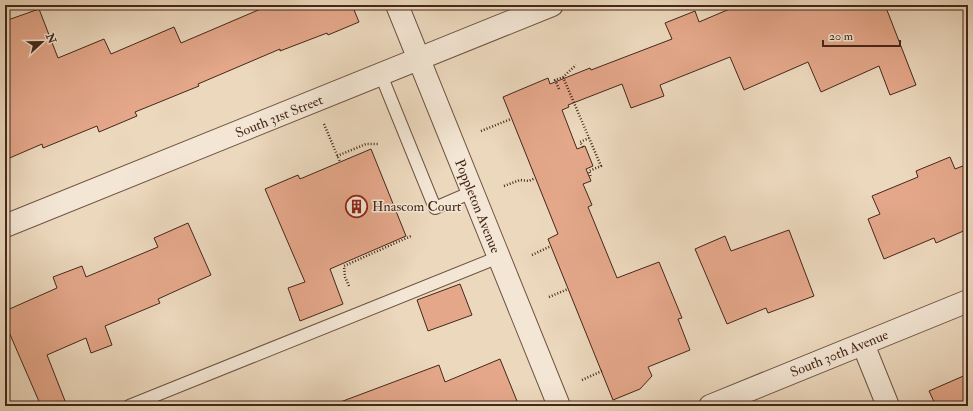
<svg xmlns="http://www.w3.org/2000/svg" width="973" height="411" font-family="'IM FELL Double Pica',serif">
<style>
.building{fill:#e4a78a;stroke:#452719}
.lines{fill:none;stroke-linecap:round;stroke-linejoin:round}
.lane-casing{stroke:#6f5342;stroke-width:14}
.street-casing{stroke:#6f5342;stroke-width:24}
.path{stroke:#452719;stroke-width:2.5;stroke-dasharray:1 2;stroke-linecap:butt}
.lane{stroke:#f3e6d4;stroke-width:12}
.street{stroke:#f3e6d4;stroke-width:22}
.labels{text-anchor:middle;stroke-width:3;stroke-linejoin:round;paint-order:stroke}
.street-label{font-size:14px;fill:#452719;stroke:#f3e6d4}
.poi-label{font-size:14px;fill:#452719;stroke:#f3e6d4;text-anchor:start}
</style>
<rect width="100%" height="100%" fill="#ecd8bd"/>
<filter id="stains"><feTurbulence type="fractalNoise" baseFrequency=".005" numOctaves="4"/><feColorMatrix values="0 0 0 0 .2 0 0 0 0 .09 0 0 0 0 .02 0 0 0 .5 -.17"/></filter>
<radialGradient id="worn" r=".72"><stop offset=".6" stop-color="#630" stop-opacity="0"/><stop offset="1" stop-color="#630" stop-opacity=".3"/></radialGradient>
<path class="building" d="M270,5H352L359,22L328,35L327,33L280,51V49L198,84L199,86L135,112L137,116L99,132L97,126L43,148L42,144L5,160V21L39,9L58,58L104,39L111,54L174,27L181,43Z
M739,5H885L916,85L890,95L879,66L821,92L808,62L744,90L730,57L660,85L664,96L631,108L622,84L568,105L569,107L562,110L577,149L585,146L593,166L586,169L591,181L583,184L592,205L588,207L617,278L659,262L682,318L678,319L690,350L648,367L652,376L640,389L613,400L548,239L558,234L503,97L548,78L550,84L590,68L591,70L672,39L665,23L695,11L699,22Z
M371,149L406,236L330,269L343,304L300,321L288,288L305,282L265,189L298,175L300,179Z
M950,157L955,169L968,164V229L936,243L934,238L884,259L868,219L880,214L872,196L918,177L916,171Z
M188,223L211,275L158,299L160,303L105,326L112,345L91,353L86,338L47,355L67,406H41L5,323V311L57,288L53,277L82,266L86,277L158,247L154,238Z
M789,230L814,296L768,313L766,308L727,324L695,249L725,236L731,251Z
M460,284L472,315L428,331L417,300Z
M500,359L519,406H336L335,404L439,365L445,382Z
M968,374V406H936L929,391Z"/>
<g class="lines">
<defs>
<path id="lane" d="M381,75L435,208L472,192
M129,406L499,257"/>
<path id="street" d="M397,5L559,406
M5,226L552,5
M863,344L888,406
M710,406L968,301"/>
</defs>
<use href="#lane" class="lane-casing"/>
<use href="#street" class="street-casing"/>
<path class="path" d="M563,77L601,166L589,171L591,178
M559,89L555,80L563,77L576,65
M324,124L340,162
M481,131L511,119
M583,147L580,142L589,138
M337,156L366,144H378
M504,186L520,180L529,181L535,178
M532,255L551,246
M349,286L345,277L344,266L411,236
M549,297L568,289
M582,380L602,371"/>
<use href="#lane" class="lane"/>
<use href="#street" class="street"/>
</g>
<defs>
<symbol id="building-ring" viewBox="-11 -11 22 22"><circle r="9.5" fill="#f3e6d4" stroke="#8f2418" stroke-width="1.5"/><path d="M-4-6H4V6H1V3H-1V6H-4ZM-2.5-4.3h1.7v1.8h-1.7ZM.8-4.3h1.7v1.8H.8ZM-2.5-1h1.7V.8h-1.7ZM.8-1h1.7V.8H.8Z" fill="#8f2418"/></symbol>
</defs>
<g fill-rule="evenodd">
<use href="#building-ring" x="344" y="194" width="25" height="25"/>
</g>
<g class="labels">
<g class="street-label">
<text transform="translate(279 116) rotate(-22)" y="5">South 31st Street</text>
<text transform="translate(478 206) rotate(68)" y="5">Poppleton Avenue</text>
<text transform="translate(839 353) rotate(-22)" y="5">South 30th Avenue</text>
</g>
<g class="poi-label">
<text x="372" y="211">Hnascom Court</text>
</g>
</g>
<rect width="973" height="411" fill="none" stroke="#ecd8bd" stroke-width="20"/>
<rect x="6" y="6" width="961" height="399" fill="none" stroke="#452719" stroke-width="2"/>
<rect x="10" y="10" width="953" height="391" fill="none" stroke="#452719"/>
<g transform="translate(42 42) rotate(68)" stroke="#f3e6d4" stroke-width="3" paint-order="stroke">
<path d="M0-3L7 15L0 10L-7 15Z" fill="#452719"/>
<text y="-6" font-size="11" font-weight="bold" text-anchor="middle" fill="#452719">N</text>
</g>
<path d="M823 40v6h77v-6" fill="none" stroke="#452719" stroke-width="2"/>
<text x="829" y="40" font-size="12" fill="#452719" stroke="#f3e6d4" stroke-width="3" paint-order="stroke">20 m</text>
<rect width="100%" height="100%" filter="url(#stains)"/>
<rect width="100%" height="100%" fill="url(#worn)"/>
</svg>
